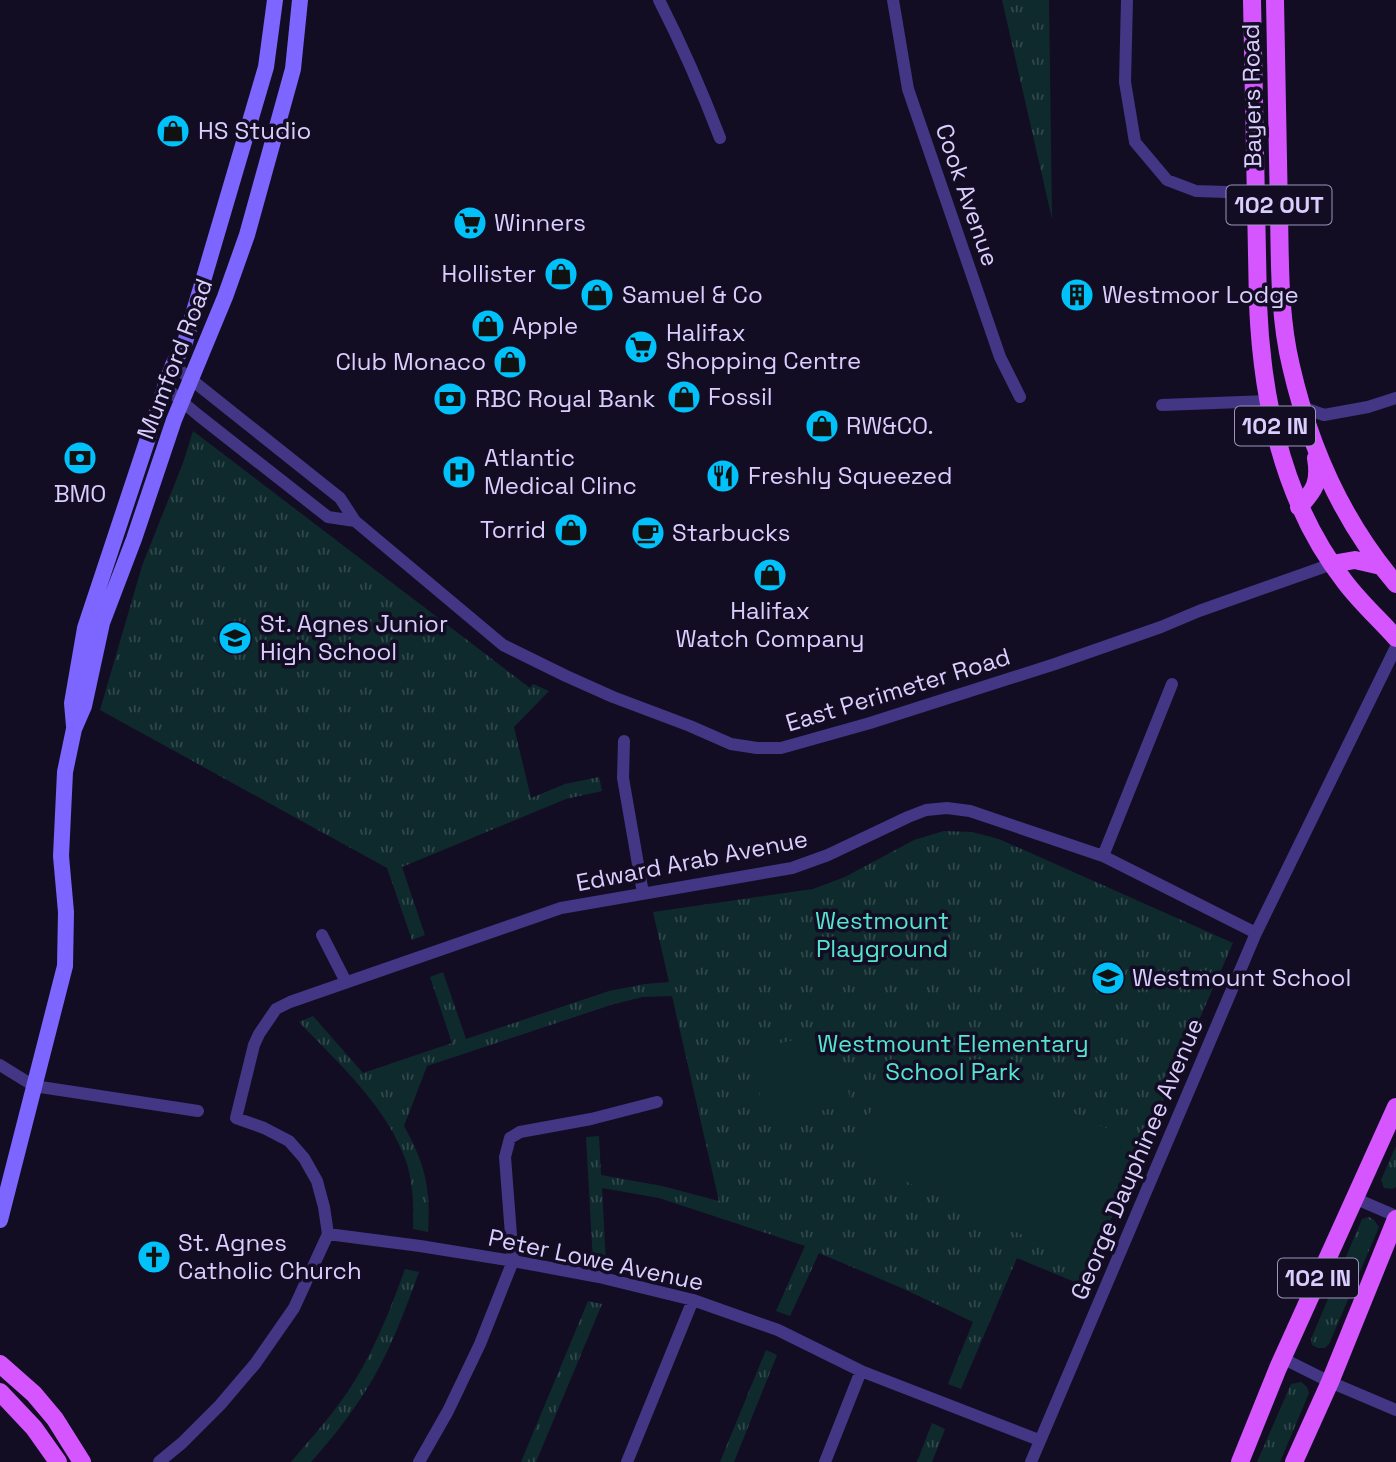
<svg xmlns="http://www.w3.org/2000/svg" width="1396" height="1462" font-family="'Space Grotesk',sans-serif">
<style>
.grass{fill:url(#grass-tufts)}
.pitch{fill:#0f2a2d}
.lines{fill:none;stroke-linecap:round;stroke-linejoin:round}
.street{stroke:#433684;stroke-width:12}
.secondary{stroke:#7d65ff;stroke-width:16}
.primary{stroke:#d555ff;stroke-width:18}
.labels{text-anchor:middle;stroke-width:7;stroke-linejoin:round;paint-order:stroke}
.shield{fill:#130d23;stroke:#9e94bd;stroke-width:2}
.shield-label{font-size:23px;font-weight:bold;fill:#daceff}
.street-label{font-size:24px;fill:#daceff;stroke:#130d23}
.poi-label{font-size:24px;fill:#daceff;stroke:#130d23;text-anchor:start}
.park-label{font-size:24px;fill:#55e4d2;stroke:#130d23}
</style>
<defs>
<pattern id="grass-tufts" width="24" height="20" patternUnits="userSpaceOnUse" patternTransform="scale(1.75)"><rect width="24" height="20" fill="#0f2a2d"/><path d="M3 7l-1-3M5 7V3M7 7l1-3M15 17l-1-3M17 17v-4M19 17l1-3" fill="none" stroke="#31484c"/></pattern>
</defs>
<rect width="100%" height="100%" fill="#130d23"/>
<path class="grass" d="M1002,0H1049L1052,219Z
M193,431L530,688L533,684L549,691L514,727L531,798L565,784L599,777L602,791L566,799L402,867L425,935L412,940L387,868L100,710L142,566L183,463Z
M944,831L972,832L999,839L1233,943L1082,1285L1017,1258L961,1389L948,1384L973,1322L904,1289L819,1253L790,1316L776,1311L805,1246L659,1198L602,1188L606,1264L593,1262L586,1137L599,1136L601,1175L662,1186L719,1201L672,996L643,997L614,1004L427,1066L404,1126C425,1164 431,1188 428,1232L413,1229C414,1208 413,1185 407,1164C388,1107 339,1064 299,1022L313,1016L363,1073L452,1043L430,977L443,972L466,1039L609,991L645,984L669,982L653,912L813,889L845,877L914,840Z
M1396,1146V1187L1393,1189L1384,1188L1381,1180Z
M1369,1217L1374,1220L1379,1227L1329,1344L1325,1348H1318L1312,1345L1311,1339L1362,1219Z
M405,1269L419,1272C403,1316 386,1362 359,1401C344,1423 328,1443 311,1462H291C313,1436 336,1411 354,1382C376,1346 391,1308 405,1269Z
M588,1301L602,1304L536,1462H521Z
M766,1350L777,1355L734,1462H720Z
M1301,1382L1307,1387L1309,1393L1280,1462H1257L1291,1384Z
M932,1423L945,1429L932,1462H917Z"/>
<path class="pitch" d="M835,1031L851,1104L766,1123L750,1050Z
M905,1036L1141,1144L1086,1264L850,1156Z"/>
<g class="lines">
<path class="street" d="M659,0C682,45 702,91 720,138
M893,0L908,89L1000,357L1020,397
M1127,0L1125,82L1135,142L1167,180L1196,191L1256,193
M173,365L340,498L355,521L503,645L566,676L613,697L690,726L731,744L757,748H781L870,723L1055,664L1161,627L1199,611L1332,564
M165,387L198,415L328,517L355,521
M1162,405L1268,401
M1302,407L1324,415L1368,407L1396,398
M624,741L623,778L643,893
M1103,856L1172,684
M322,935L346,982
M0,1065L34,1086L198,1111
M1354,1198L1396,1216
M328,1234L420,1246L513,1261L599,1277L693,1300L778,1330L861,1371L1039,1440
M1282,1358L1330,1382L1396,1410
M159,1462L182,1443L220,1405L255,1364L294,1308L328,1234L324,1207L317,1181L304,1158L289,1141L264,1128L236,1118L254,1045L259,1034L276,1009L290,1002L561,908L792,868L828,855L908,817L926,810L947,808L970,811L1103,856L1256,933
M419,1462L448,1411L480,1344L513,1261L505,1157L510,1138L520,1132L591,1119L657,1102
M627,1462L693,1300
M825,1462L861,1371
M1031,1462L1256,933L1396,647"/>
<path class="secondary" d="M74,726L72,703L85,628L165,387L173,365L185,342L266,67L275,0
M0,1220L65,966L66,912L61,856L65,772L74,729L84,706L102,623L134,539L174,420L225,297L247,235L293,69L300,0"/>
<path class="primary" d="M1252,0L1258,304C1262,401 1284,504 1345,582C1360,602 1379,619 1396,638
M1275,0C1277,71 1278,142 1279,212C1280,263 1279,316 1291,366C1309,445 1343,522 1396,584
M1299,507C1315,490 1320,482 1316,458
M1332,564L1355,560L1381,566
M0,1364L34,1394L55,1419L82,1462
M0,1392L34,1428L58,1462
M1240,1462L1278,1368L1396,1107
M1294,1462L1330,1382L1396,1219"/>
</g>
<defs>
<symbol id="shop-disc" viewBox="-11 -11 22 22"><circle r="9.5" fill="#00c1f9" stroke="#130d23"/><path d="M-5-2.5h2.3a2.7 3.5 0 0 1 5.4 0H5L5.5 6h-11ZM-1.5-2.5h3a1.5 2.3 0 0 0-3 0Z" fill="#111"/></symbol>
<symbol id="supermarket-disc" viewBox="-11 -11 22 22"><circle r="9.5" fill="#00c1f9" stroke="#130d23"/><path d="M-6-5.5h2.5l.6 2H6L4.5 2H-2.5L-4.4-4H-6ZM-1.5 3.2a1.3 1.3 0 1 0 .1 0ZM3 3.2a1.3 1.3 0 1 0 .1 0Z" fill="#111"/></symbol>
<symbol id="building-disc" viewBox="-11 -11 22 22"><circle r="9.5" fill="#00c1f9" stroke="#130d23"/><path d="M-4-6H4V6H1V3H-1V6H-4ZM-2.5-4.3h1.7v1.8h-1.7ZM.8-4.3h1.7v1.8H.8ZM-2.5-1h1.7V.8h-1.7ZM.8-1h1.7V.8H.8Z" fill="#111"/></symbol>
<symbol id="bank-disc" viewBox="-11 -11 22 22"><circle r="9.5" fill="#00c1f9" stroke="#130d23"/><path d="M-6-4H6V4H-6ZM0-2.3a2.3 2.3 0 1 0 0 4.6a2.3 2.3 0 1 0 0-4.6Z" fill="#111"/></symbol>
<symbol id="hospital-disc" viewBox="-11 -11 22 22"><circle r="9.5" fill="#00c1f9" stroke="#130d23"/><path d="M-5-5h3v3.5h4V-5h3V5h-3V1.5h-4V5h-3Z" fill="#111"/></symbol>
<symbol id="restaurant-disc" viewBox="-11 -11 22 22"><circle r="9.5" fill="#00c1f9" stroke="#130d23"/><path d="M-5-6h1v4h1v-4h1v4h1v-4h1v5L-1.5 .5V6h-2V.5L-5-1ZM5-6V6H3V1.5H1.5Q1.5-4 5-6Z" fill="#111"/></symbol>
<symbol id="cafe-disc" viewBox="-11 -11 22 22"><circle r="9.5" fill="#00c1f9" stroke="#130d23"/><path d="M-5.5-4.5H6V0H3Q3 3.5 0 3.5H-2.5Q-5.5 3.5-5.5 0ZM3-3.2v2h1.7v-2ZM-6 4.5H4V6H-6Z" fill="#111"/></symbol>
<symbol id="school-disc" viewBox="-11 -11 22 22"><circle r="9.5" fill="#00c1f9" stroke="#130d23"/><path d="M0-5L7-2L0 1L-7-2ZM-4 1L0 2.5L4 1V4Q0 6-4 4Z" fill="#111"/></symbol>
<symbol id="church-disc" viewBox="-11 -11 22 22"><circle r="9.5" fill="#00c1f9" stroke="#130d23"/><path d="M-1.2-6h2.4v3.5h3.3v2.4h-3.3V6h-2.4V-.1h-3.3v-2.4h3.3Z" fill="#111"/></symbol>
</defs>
<g fill-rule="evenodd">
<use href="#shop-disc" x="154" y="112" width="38" height="38"/>
<use href="#supermarket-disc" x="451" y="204" width="38" height="38"/>
<use href="#shop-disc" x="542" y="255" width="38" height="38"/>
<use href="#shop-disc" x="578" y="276" width="38" height="38"/>
<use href="#building-disc" x="1058" y="276" width="38" height="38"/>
<use href="#shop-disc" x="469" y="307" width="38" height="38"/>
<use href="#supermarket-disc" x="622" y="328" width="38" height="38"/>
<use href="#shop-disc" x="491" y="343" width="38" height="38"/>
<use href="#shop-disc" x="665" y="378" width="38" height="38"/>
<use href="#bank-disc" x="431" y="380" width="38" height="38"/>
<use href="#shop-disc" x="803" y="407" width="38" height="38"/>
<use href="#bank-disc" x="61" y="439" width="38" height="38"/>
<use href="#hospital-disc" x="440" y="453" width="38" height="38"/>
<use href="#restaurant-disc" x="704" y="457" width="38" height="38"/>
<use href="#shop-disc" x="552" y="511" width="38" height="38"/>
<use href="#cafe-disc" x="629" y="514" width="38" height="38"/>
<use href="#shop-disc" x="751" y="556" width="38" height="38"/>
<use href="#school-disc" x="216" y="619" width="38" height="38"/>
<use href="#school-disc" x="1089" y="959" width="38" height="38"/>
<use href="#church-disc" x="135" y="1238" width="38" height="38"/>
</g>
<g class="labels">
<g class="shield">
<rect x="1226.5" y="185.5" width="105" height="39" rx="5"/>
<rect x="1235" y="406.5" width="80" height="39" rx="5"/>
<rect x="1278" y="1258.5" width="80" height="39" rx="5"/>
</g>
<g class="shield-label">
<text x="1279" y="213">102 OUT</text>
<text x="1275" y="434">102 IN</text>
<text x="1318" y="1286">102 IN</text>
</g>
<g class="street-label">
<text transform="translate(1252 96) rotate(-91)" y="8">Bayers Road</text>
<text transform="translate(967 195) rotate(71)" y="8">Cook Avenue</text>
<text transform="translate(175 359) rotate(-69)" y="8">Mumford Road</text>
<text transform="translate(898 690) rotate(-17)" y="8">East Perimeter Road</text>
<text transform="translate(692 861) rotate(-11)" y="8">Edward Arab Avenue</text>
<text transform="translate(1137 1159) rotate(-67)" y="8">George Dauphinee Avenue</text>
<text transform="translate(596 1260) rotate(12)" y="8">Peter Lowe Avenue</text>
</g>
<g class="poi-label">
<text x="198" y="139">HS Studio</text>
<text x="494" y="231">Winners</text>
<text x="536" y="282" text-anchor="end">Hollister</text>
<text x="622" y="303">Samuel &amp; Co</text>
<text x="1102" y="303">Westmoor Lodge</text>
<text x="512" y="334">Apple</text>
<text x="666" y="341">Halifax<tspan x="666" dy="28">Shopping Centre</tspan></text>
<text x="486" y="370" text-anchor="end">Club Monaco</text>
<text x="708" y="405">Fossil</text>
<text x="475" y="407">RBC Royal Bank</text>
<text x="846" y="434">RW&amp;CO.</text>
<text x="484" y="466">Atlantic<tspan x="484" dy="28">Medical Clinc</tspan></text>
<text x="748" y="484">Freshly Squeezed</text>
<text x="80" y="502" text-anchor="middle">BMO</text>
<text x="546" y="538" text-anchor="end">Torrid</text>
<text x="672" y="541">Starbucks</text>
<text x="770" y="619" text-anchor="middle">Halifax<tspan x="770" dy="28">Watch Company</tspan></text>
<text x="260" y="632">St. Agnes Junior<tspan x="260" dy="28">High School</tspan></text>
<text x="1132" y="986">Westmount School</text>
<text x="178" y="1251">St. Agnes<tspan x="178" dy="28">Catholic Church</tspan></text>
</g>
<g class="park-label">
<text x="882" y="929">Westmount<tspan x="882" dy="28">Playground</tspan></text>
<text x="953" y="1052">Westmount Elementary<tspan x="953" dy="28">School Park</tspan></text>
</g>
</g>
</svg>
